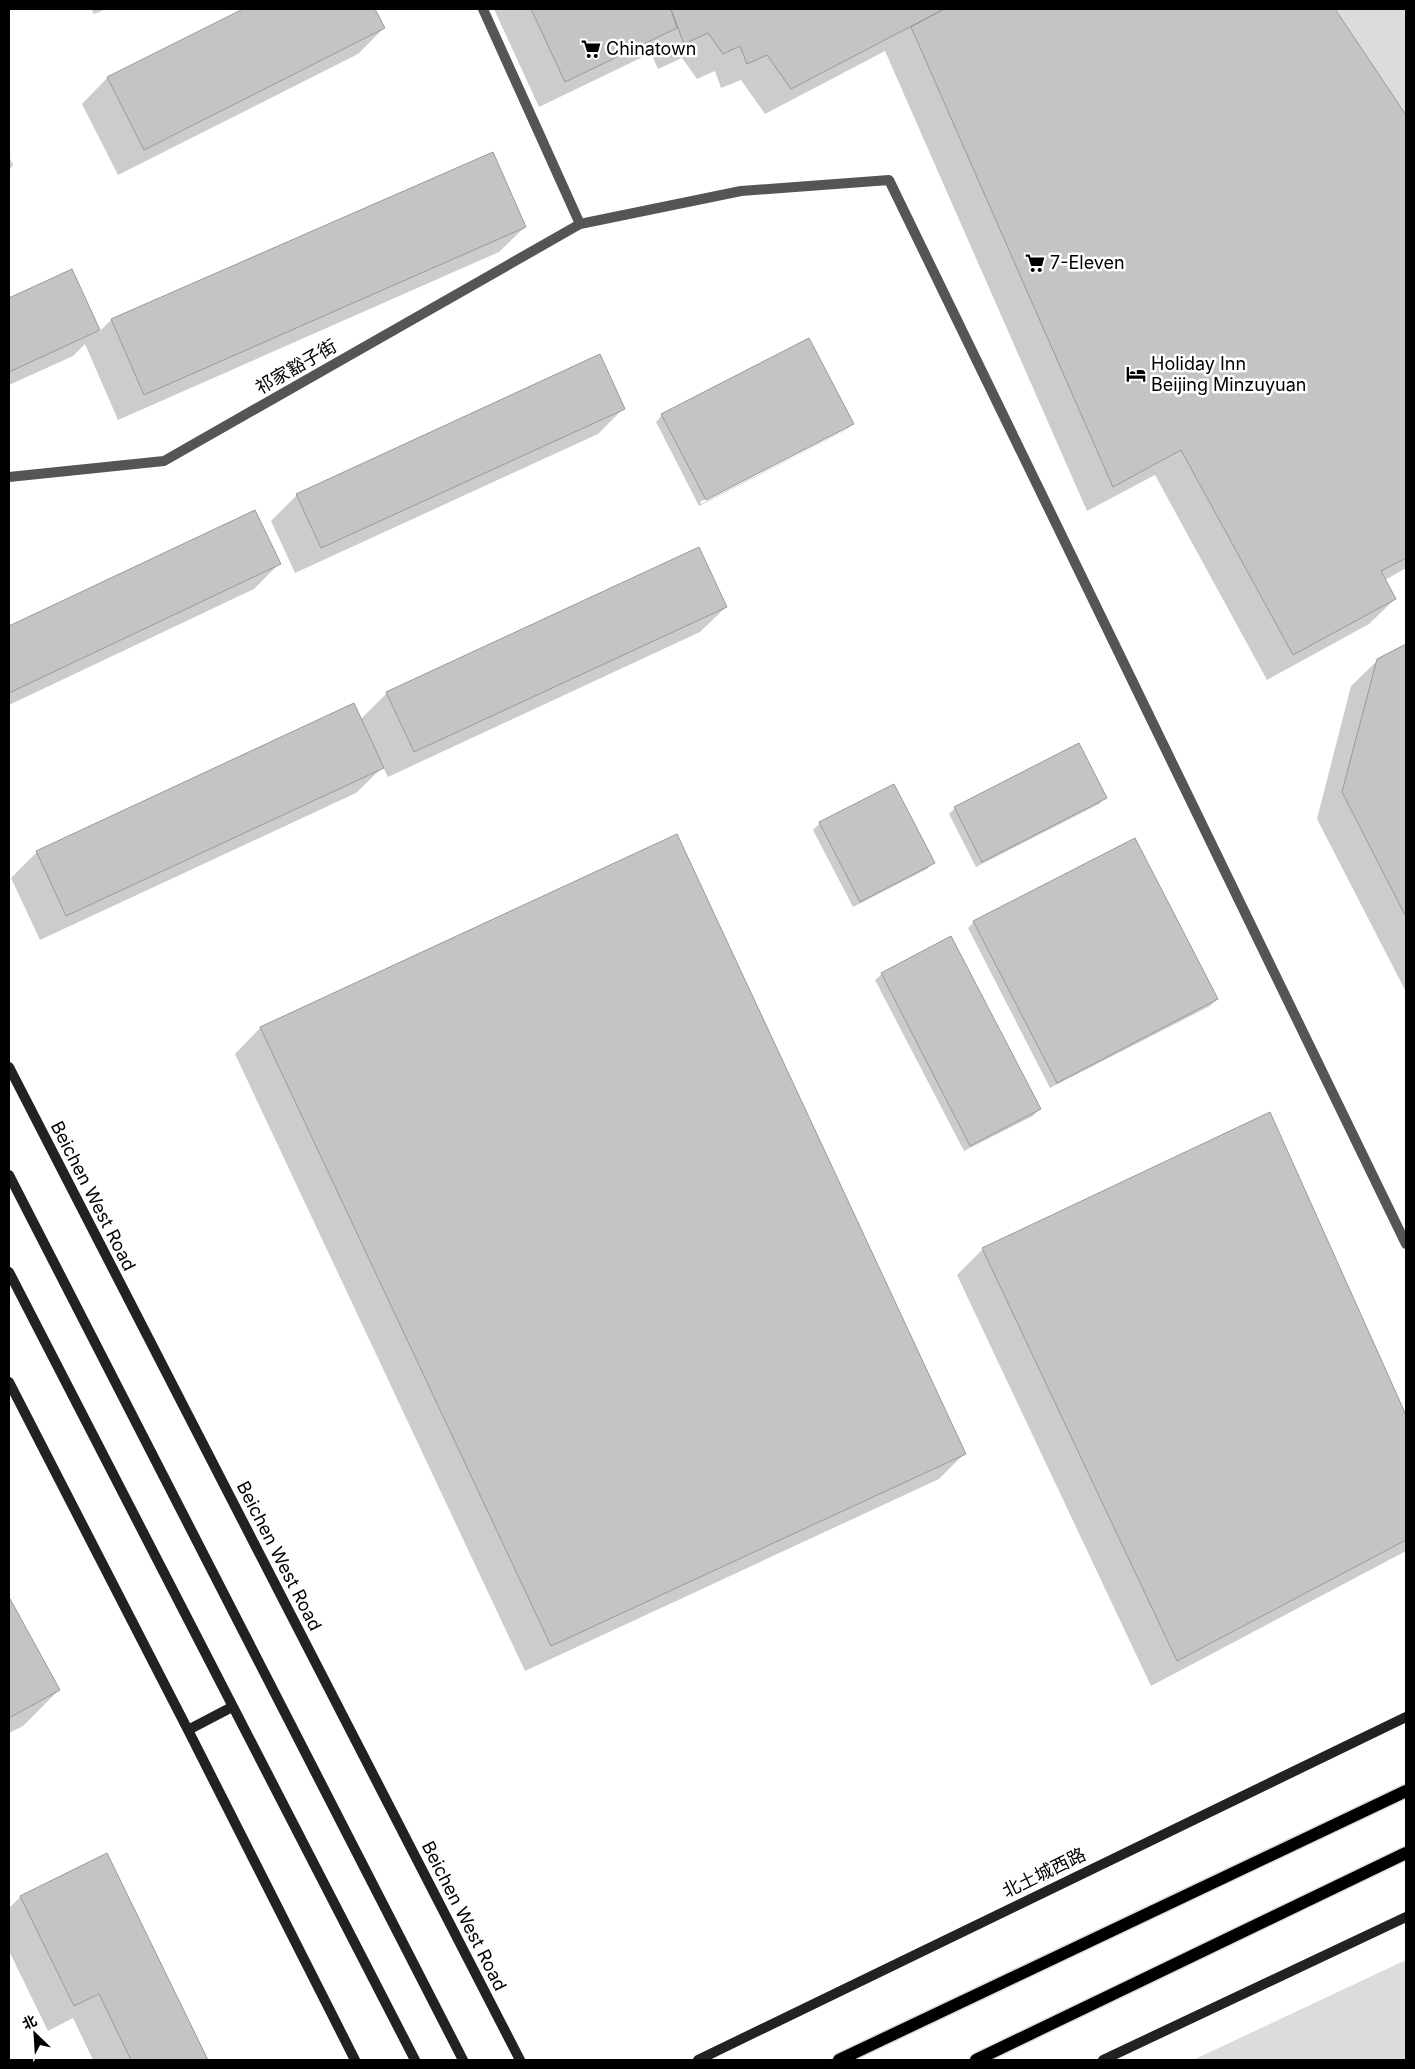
<svg xmlns="http://www.w3.org/2000/svg" width="1415" height="2069" font-family="Inter,'Noto Sans SC',sans-serif">
<style>
.green{fill:#dcdcdc}
.shadow{fill:#0003;fill-rule:evenodd}
.building{fill:#c4c4c4;stroke:#999}
.lines{fill:none;stroke-linecap:round;stroke-linejoin:round}
.primary-casing{stroke:#dbdbdb;stroke-width:15}
.street{stroke:#555;stroke-width:10}
.secondary{stroke:#222;stroke-width:10}
.primary{stroke:#000;stroke-width:12}
.labels{text-anchor:middle;stroke-width:5;stroke-linejoin:round;paint-order:stroke}
.poi-label{font-size:18px;fill:#000;stroke:#fff;text-anchor:start}
.street-label{font-size:18px;fill:#000;stroke:#fff}
</style>
<rect width="100%" height="100%" fill="#fff"/>
<path class="green" d="M1335,9H1406V115Z
M1406,1960V2060H1193Z"/>
<path class="shadow" d="M91,9H106L94,14Z
M245,9H374L384,28L358,54L118,175L82,104L107,78Z
M494,9H1334L1406,117V568L1385,580L1395,599L1369,624L1267,680L1155,475L1087,511L885,51L765,114L741,80L721,88L715,71L697,79L682,58L658,69L651,53L539,107Z
M493,154L525,227L499,252L118,420L85,344L73,356L9,385V299L71,271L99,332L111,320Z
M9,156L13,165L9,170Z
M623,409L598,434L295,573L271,521L297,495Z
M662,415L852,424L846,430L699,506L656,422ZM847,427V429L701,504L700,502Z
M255,512L279,564L254,589L9,705V628Z
M726,607L700,632L388,777L383,767L356,793L40,940L11,878L37,852L360,720L387,693Z
M1406,646V992L1317,819L1351,686L1378,660Z
M894,786L933,862L927,869L853,907L813,830L820,823Z
M1106,797L1099,804L976,867L949,814L955,808Z
M676,836L965,1453L939,1479L525,1671L235,1054L260,1028Z
M974,922L1217,999L1210,1006L1050,1088L968,928Z
M882,974L1039,1109L1033,1116L964,1151L875,980Z
M1269,1114L1406,1418V1551L1151,1686L957,1275L982,1250Z
M9,1600L59,1690L23,1726L9,1733Z
M106,1855L206,2060H93L73,2018L48,2031L9,1951V1908L20,1897Z"/>
<path class="building" d="M243,9H375L385,28L144,150L107,77Z
M531,9H671L677,28L565,82Z
M671,9H944L791,89L767,55L747,64L740,46L723,54L708,33L684,44Z
M944,9H1335L1406,115V558L1381,571L1396,599L1293,655L1181,450L1113,487L911,27Z
M493,152L526,227L144,395L111,319Z
M72,269L100,330L9,372V298Z
M809,338L854,424L706,500L661,414Z
M600,354L625,409L321,548L296,494Z
M255,510L281,564L9,693V626Z
M699,547L727,607L414,752L386,692Z
M1406,644V917L1342,792L1377,659Z
M354,703L384,768L66,916L36,851Z
M1079,743L1107,798L982,862L954,807Z
M894,784L935,863L860,902L819,822Z
M677,834L966,1454L551,1646L260,1027Z
M1135,838L1218,999L1057,1083L973,921Z
M951,936L1041,1109L970,1146L881,973Z
M1270,1112L1406,1415V1540L1177,1661L982,1248Z
M9,1597L60,1690L9,1718Z
M107,1853L208,2060H131L99,1994L74,2006L20,1896Z"/>
<g class="lines">
<defs>
<path id="primary" d="M839,2060L1406,1791
M976,2060L1406,1853"/>
</defs>
<use href="#primary" class="primary-casing"/>
<path class="street" d="M483,9L580,224L741,191L889,180L1406,1244
M9,477L164,461L580,224"/>
<path class="secondary" d="M9,1067L520,2060
M9,1175L463,2060
M9,1272L415,2060
M9,1382L188,1730L355,2060
M188,1730L232,1707
M698,2060L1406,1717
M1103,2060L1406,1917"/>
<use href="#primary" class="primary"/>
</g>
<defs>
<symbol id="supermarket-bare" viewBox="-9 -9 18 18"><path d="M-6-5.5h2.5l.6 2H6L4.5 2H-2.5L-4.4-4H-6ZM-1.5 3.2a1.3 1.3 0 1 0 .1 0ZM3 3.2a1.3 1.3 0 1 0 .1 0Z" fill="#000" stroke="#fff" stroke-width="2.5" paint-order="stroke"/></symbol>
<symbol id="hotel-bare" viewBox="-9 -9 18 18"><path d="M-6-4.5h1.5V1H6V5H4.5V3h-9V5H-6ZM-4 0a1.8 1.8 0 1 1 3.6 0ZM.5 0V-2.5h3Q6-2.5 6 0Z" fill="#000" stroke="#fff" stroke-width="2.5" paint-order="stroke"/></symbol>
</defs>
<g fill-rule="evenodd">
<use href="#supermarket-bare" x="577" y="35" width="28" height="28"/>
<use href="#supermarket-bare" x="1021" y="249" width="28" height="28"/>
<use href="#hotel-bare" x="1122" y="360" width="28" height="28"/>
</g>
<g class="labels">
<g class="poi-label">
<text x="606" y="55">Chinatown</text>
<text x="1050" y="269">7-Eleven</text>
<text x="1151" y="370">Holiday Inn<tspan x="1151" dy="21">Beijing Minzuyuan</tspan></text>
</g>
<g class="street-label">
<text transform="translate(296 367) rotate(-30)" y="6">祁家豁子街</text>
<text transform="translate(93 1196) rotate(63)" y="6">Beichen West Road</text>
<text transform="translate(279 1556) rotate(63)" y="6">Beichen West Road</text>
<text transform="translate(1044 1873) rotate(-26)" y="6">北土城西路</text>
<text transform="translate(464 1916) rotate(63)" y="6">Beichen West Road</text>
</g>
</g>
<rect width="1415" height="2069" fill="none" stroke="#000000" stroke-width="20"/>
<g transform="translate(35 2034) rotate(335)" stroke="#ffffff" stroke-width="4" paint-order="stroke">
<path d="M0-4L9 19L0 12L-9 19Z" fill="#000000"/>
<text y="-8" font-size="14" font-weight="bold" text-anchor="middle" fill="#000000">北</text>
</g>
</svg>
